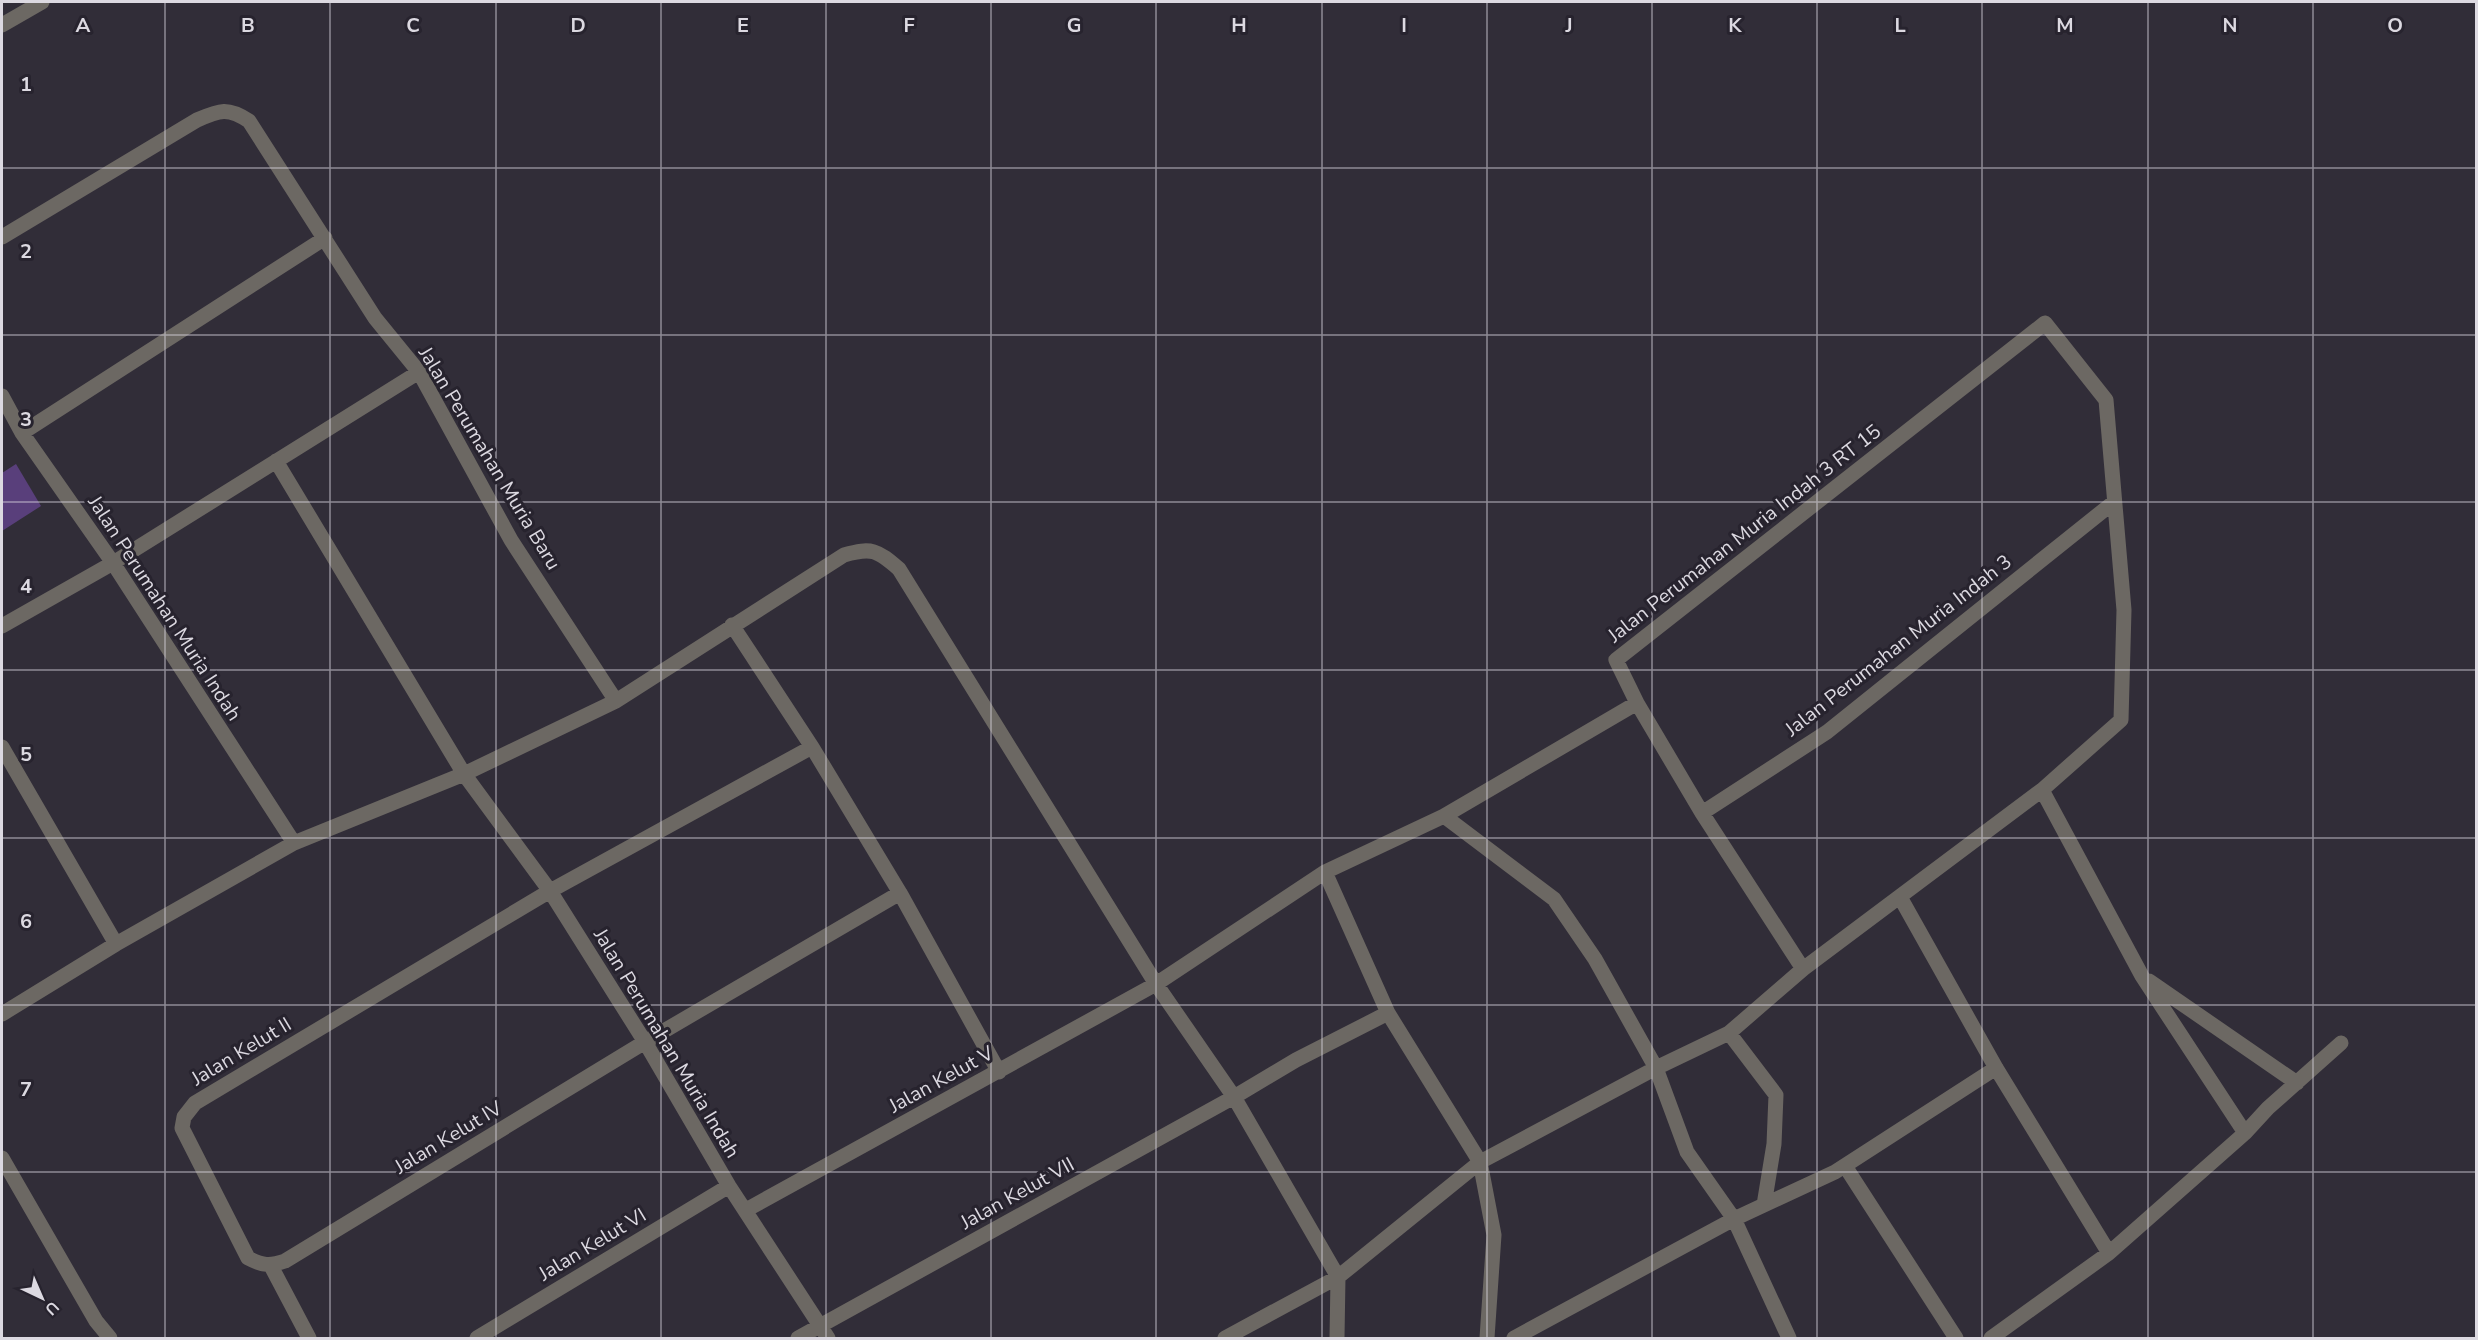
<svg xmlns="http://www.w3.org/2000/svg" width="2478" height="1340" font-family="'Nunito Sans',sans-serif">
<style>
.building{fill:#593f7b}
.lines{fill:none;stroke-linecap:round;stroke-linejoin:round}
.street{stroke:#6c6863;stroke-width:15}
.grid{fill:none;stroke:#dcd9e1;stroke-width:1.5;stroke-opacity:0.55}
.labels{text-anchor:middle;stroke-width:6;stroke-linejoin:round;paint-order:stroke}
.street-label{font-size:20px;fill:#dcd9e1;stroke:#27232e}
.grid-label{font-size:20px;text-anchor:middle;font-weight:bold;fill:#dcd9e1;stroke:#27232e;stroke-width:6;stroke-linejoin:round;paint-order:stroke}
</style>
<rect width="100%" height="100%" fill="#312d38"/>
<path class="building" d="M16,464L41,506L2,531V473Z"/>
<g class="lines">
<path class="street" d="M2,25L42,2
M2,237L197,120C220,110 228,107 249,121L375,318L419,372L511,540L616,701
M2,396L22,433L113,563L294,843L464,774L616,701L844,555C872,547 877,550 899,569L1156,984L1234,1097L1338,1277L1337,1338
M22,433L325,238
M276,461L464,774L550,891L645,1042L729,1186L828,1338
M732,625L812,747L900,893L999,1072
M2,626L113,563L419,372
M1637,703L1702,813L1803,969
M2,747L116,944
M812,747L550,891L195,1103L184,1117L182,1128L248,1258C263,1266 270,1266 285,1261L645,1042L900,893
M2042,790L2142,976L2245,1133
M1702,813L1827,732L2114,502
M1444,816L1554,899L1595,959L1656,1068L1687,1152L1734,1219L1789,1338
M1325,872L1388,1013L1480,1162L1494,1235L1487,1338
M1900,897L1996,1068L2109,1253
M2149,981L2297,1083
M2,1014L116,944L294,843
M1729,1033L1776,1095L1774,1144L1764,1205
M2,1158L96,1321L110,1338
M1845,1166L1956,1338
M746,1210L1156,984L1325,872L1444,816L1637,703L1616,660L2045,323L2106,400L2124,610L2121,720L2042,790L1803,969L1729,1033L1656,1068L1480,1162L1338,1277L1225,1338
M271,1266L309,1338
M477,1338L729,1186
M798,1338L1234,1097L1296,1060L1388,1013
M1514,1338L1734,1219L1835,1172L1996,1068
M1991,1338L2109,1253L2245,1133L2268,1108L2341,1043"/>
</g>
<path class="grid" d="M165,2V1338M330,2V1338M496,2V1338M661,2V1338M826,2V1338M991,2V1338M1156,2V1338M1322,2V1338M1487,2V1338M1652,2V1338M1817,2V1338M1982,2V1338M2148,2V1338M2313,2V1338M2,168H2476M2,335H2476M2,502H2476M2,670H2476M2,838H2476M2,1005H2476M2,1172H2476"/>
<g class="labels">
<g class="street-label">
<text transform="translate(490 458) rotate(59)" y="7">Jalan Perumahan Muria Baru</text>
<text transform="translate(1744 533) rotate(-38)" y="7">Jalan Perumahan Muria Indah 3 RT 15</text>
<text transform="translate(165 608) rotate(57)" y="7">Jalan Perumahan Muria Indah</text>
<text transform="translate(1898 645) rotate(-38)" y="7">Jalan Perumahan Muria Indah 3</text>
<text transform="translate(667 1043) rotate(59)" y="7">Jalan Perumahan Muria Indah</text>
<text transform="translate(241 1051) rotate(-31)" y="7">Jalan Kelut II</text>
<text transform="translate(941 1079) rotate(-29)" y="7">Jalan Kelut V</text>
<text transform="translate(448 1137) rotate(-31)" y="7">Jalan Kelut IV</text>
<text transform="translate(1017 1193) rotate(-29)" y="7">Jalan Kelut VII</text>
<text transform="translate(592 1244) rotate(-31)" y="7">Jalan Kelut VI</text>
</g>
</g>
<g class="grid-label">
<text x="83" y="32">A</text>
<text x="248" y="32">B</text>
<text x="413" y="32">C</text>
<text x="578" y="32">D</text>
<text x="743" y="32">E</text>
<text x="909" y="32">F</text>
<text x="1074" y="32">G</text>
<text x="1239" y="32">H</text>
<text x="1404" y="32">I</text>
<text x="1569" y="32">J</text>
<text x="1735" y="32">K</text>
<text x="1900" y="32">L</text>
<text x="2065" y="32">M</text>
<text x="2230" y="32">N</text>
<text x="2395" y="32">O</text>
<text x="26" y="91">1</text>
<text x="26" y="258">2</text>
<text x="26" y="426">3</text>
<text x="26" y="593">4</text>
<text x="26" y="761">5</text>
<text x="26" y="928">6</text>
<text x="26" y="1096">7</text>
</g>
<rect width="2478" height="1340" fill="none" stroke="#dcd9e1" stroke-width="6"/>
<g transform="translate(42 1298) rotate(136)" stroke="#27232e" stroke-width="4.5" paint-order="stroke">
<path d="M0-4.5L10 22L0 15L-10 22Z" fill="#dcd9e1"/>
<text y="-9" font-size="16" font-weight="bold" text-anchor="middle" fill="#dcd9e1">U</text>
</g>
</svg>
